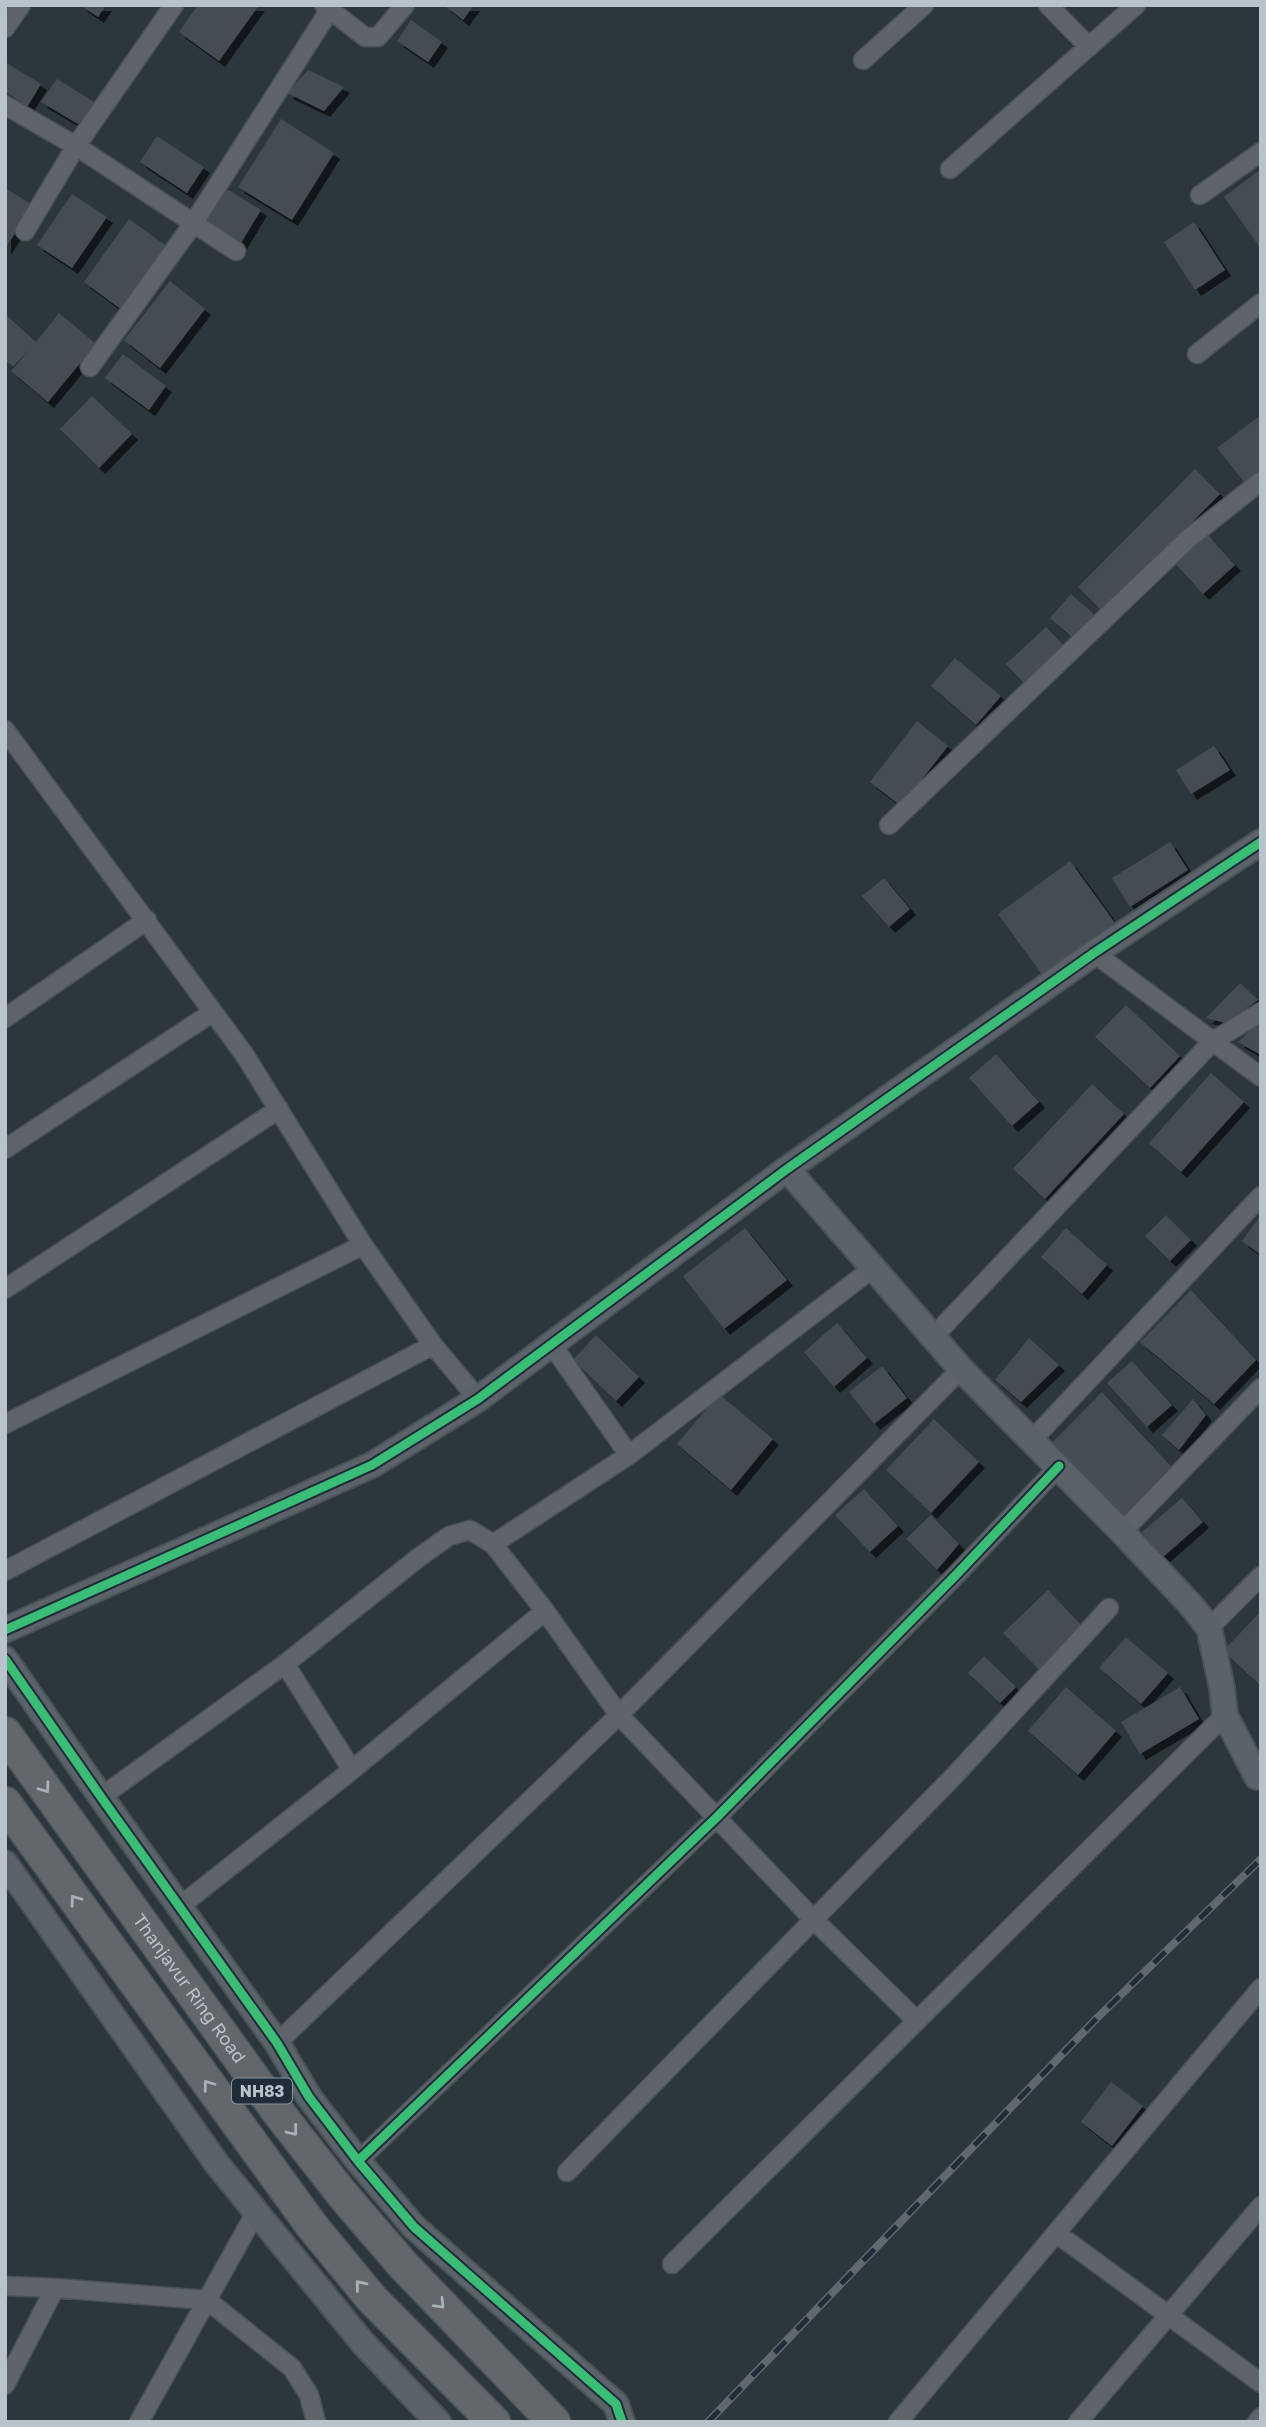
<svg xmlns="http://www.w3.org/2000/svg" width="1266" height="2427" font-family="'Golos Text',sans-serif">
<style>
.building{fill:#454d52;filter:url(#shadow)}
.lines{fill:none;stroke-linecap:round;stroke-linejoin:round}
.street-casing{stroke:#4b5257;stroke-width:21}
.secondary-casing{stroke:#4b5257;stroke-width:28}
.highway-casing{stroke:#495258;stroke-width:35}
.street{stroke:#5e646a;stroke-width:18}
.secondary{stroke:#5c6269;stroke-width:24}
.highway{stroke:#63676a;stroke-width:32}
.rail-casing{stroke:#61686e;stroke-width:8}
.rail{stroke:#1f2d38;stroke-width:5;stroke-dasharray:16;stroke-linecap:butt}
.cycleway-casing{stroke:#1f2d38;stroke-width:13}
.cycleway{stroke:#3abd76;stroke-width:9}
.oneway{stroke:#a7b1b8}
.labels{text-anchor:middle;stroke-width:7;stroke-linejoin:round;paint-order:stroke}
.shield{fill:#1f2d38;stroke:#8a96a0;stroke-width:2}
.shield-label{font-size:16px;font-weight:bold;fill:#b8c3cc}
.street-label{font-size:18px;fill:#b8c3cc;stroke:#1f2d38}
</style>
<defs>
<filter id="shadow"><feDropShadow dx="6" dy="6" stdDeviation="0" flood-color="#0009"/></filter>
</defs>
<rect width="100%" height="100%" fill="#2c363d"/>
<path class="building" d="M80,5H106L98,17Z
M198,5H259L219,61L179,32Z
M444,5H474L463,20Z
M411,20L442,42L428,62L397,41Z
M5,62L41,84L27,107L5,91Z
M308,70L344,87L324,111L287,93Z
M57,79L96,103L78,124L41,102Z
M281,119L334,153L292,220L238,187Z
M157,136L204,167L187,193L140,162Z
M1261,169V244L1259,246L1224,197Z
M6,189L33,205L5,249V190Z
M227,189L261,210L241,243L206,222Z
M72,194L107,217L72,268L37,245Z
M129,219L168,247L122,310L84,282Z
M1194,222L1225,270L1195,290L1164,242Z
M170,281L205,309L160,368L124,340Z
M59,313L96,344L48,402L11,371L30,349L13,367L5,360V314L36,342Z
M123,354L166,386L149,410L105,378Z
M92,396L132,434L99,468L60,429Z
M1261,415V471L1245,483L1217,448Z
M1195,469L1220,494L1103,612L1078,587Z
M1207,534L1235,565L1203,594L1175,563Z
M1071,594L1095,615L1074,639L1050,618Z
M1046,627L1066,648L1026,685L1006,664Z
M955,658L1001,696L976,725L931,686Z
M917,721L948,746L901,806L870,782Z
M1214,746L1230,770L1191,794L1176,770Z
M1170,842L1188,870L1130,907L1112,878Z
M1070,861L1115,923L1043,976L998,914Z
M884,878L910,909L889,927L862,896Z
M1240,983L1258,1000L1226,1023L1206,1018Z
M1126,1005L1180,1056L1150,1088L1095,1037Z
M1261,1020V1055L1238,1042Z
M996,1054L1039,1102L1012,1126L969,1078Z
M1211,1073L1244,1102L1181,1172L1149,1143Z
M1092,1084L1124,1114L1045,1199L1013,1169Z
M1166,1215L1191,1240L1170,1261L1145,1236Z
M1261,1215V1255L1242,1241Z
M745,1228L787,1280L724,1329L683,1276Z
M1066,1228L1107,1265L1082,1294L1041,1257Z
M1191,1290L1256,1360L1214,1404L1140,1342Z
M837,1323L867,1358L834,1387L804,1352Z
M596,1335L639,1377L616,1401L573,1360Z
M1029,1338L1059,1365L1021,1402L995,1380Z
M1132,1361L1172,1405L1147,1427L1107,1383Z
M882,1366L907,1398L874,1424L849,1392Z
M1102,1392L1171,1466L1118,1522L1045,1450Z
M719,1394L773,1439L731,1490L677,1444Z
M1193,1399L1206,1415L1179,1450L1162,1435Z
M934,1419L979,1462L931,1513L886,1470Z
M864,1489L898,1526L870,1552L835,1515Z
M1182,1498L1203,1522L1163,1557L1142,1532Z
M931,1515L959,1544L937,1570L906,1539Z
M1048,1590L1086,1630L1042,1673L1003,1633Z
M1261,1611V1686L1223,1651Z
M1126,1637L1168,1673L1141,1704L1099,1668Z
M984,1656L1016,1687L1000,1703L968,1673Z
M1066,1687L1116,1731L1078,1775L1028,1731Z
M1180,1687L1199,1719L1140,1754L1121,1722Z
M1111,2082L1143,2106L1112,2146L1081,2122Z"/>
<g class="lines">
<defs>
<path id="street" d="M324,5L365,37H378L405,5
M1048,5L1089,47
M5,28L21,5
M863,60L924,5
M5,105L76,146L236,251
M950,169L1136,5
M1200,195L1261,152
M25,231L76,146L174,5
M1197,354L1261,303
M90,367L193,224L329,11
M5,730L244,1054L363,1245L433,1345L478,1399
M889,825L1188,539L1261,481
M1094,953L1261,1077
M5,1018L147,920
M5,1149L213,1012
M5,1289L279,1109
M933,1337L1213,1041L1261,1012
M552,1345L629,1455
M5,1424L363,1245
M1033,1439L1261,1196
M1122,1532L1261,1388
M493,1544L629,1455L873,1268
M5,1571L433,1345
M1209,1628L1261,1576
M285,1664L352,1770
M101,1797L285,1664L418,1558L449,1536L470,1530L493,1544L545,1611L619,1715L813,1919L917,2021
M179,1907L352,1770L545,1611
M277,2043L619,1715L961,1369
M358,2161L717,1817L956,1575L1059,1466
M567,2172L954,1776L1109,1608
M1056,2233L1261,2383
M672,2264L1225,1715
M5,2286L55,2288
M5,2385L55,2288L207,2300L292,2368L309,2395L316,2422
M139,2422L256,2212
M898,2422L1261,1988
M1078,2422L1261,2206
M1257,2422L1261,2417"/>
<path id="secondary" d="M787,1169L961,1369L1122,1532L1190,1604L1209,1628L1222,1688L1225,1715L1257,1777
M5,1630L372,1465L478,1399L787,1169L1094,953L1261,842
M5,1659L101,1797L277,2043L309,2097L358,2161L414,2227L616,2404L622,2422
M5,1863L217,2164L363,2343L438,2422"/>
<g id="highway">
<path id="s1" d="M5,1733L278,2112L342,2194L403,2265L554,2422"/>
<path d="M5,1803L312,2226L372,2299L494,2422"/>
</g>
</defs>
<use href="#street" class="street-casing"/>
<use href="#secondary" class="secondary-casing"/>
<use href="#highway" class="highway-casing"/>
<use href="#street" class="street"/>
<use href="#secondary" class="secondary"/>
<use href="#highway" class="highway"/>
<defs>
<path id="rail" d="M708,2422L1097,2018L1261,1859"/>
</defs>
<use href="#rail" class="rail-casing"/>
<use href="#rail" class="rail"/>
<defs>
<path id="cycleway" d="M5,1630L372,1465L478,1399L787,1169L1094,953L1261,842
M5,1659L101,1797L277,2043L309,2097L358,2161L414,2227L616,2404L622,2422
M358,2161L717,1817L956,1575L1059,1466"/>
</defs>
<use href="#cycleway" class="cycleway-casing"/>
<use href="#cycleway" class="cycleway"/>
</g>
<defs><path id="oneway-chevron" d="M-2-3.5L2.5 0L-2 3.5" fill="none" stroke-width="1.6" stroke-linecap="round" stroke-linejoin="round" transform="scale(1.75)"/></defs>
<g class="oneway">
<use href="#oneway-chevron" transform="translate(45 1788) rotate(54)"/>
<use href="#oneway-chevron" transform="translate(75 1900) rotate(-126)"/>
<use href="#oneway-chevron" transform="translate(208 2085) rotate(-126)"/>
<use href="#oneway-chevron" transform="translate(293 2131) rotate(52)"/>
<use href="#oneway-chevron" transform="translate(360 2285) rotate(-129)"/>
<use href="#oneway-chevron" transform="translate(440 2304) rotate(46)"/>
</g>
<g class="labels">
<rect class="shield" x="232" y="2078.5" width="60" height="25" rx="5"/>
<g class="shield-label">
<text x="262" y="2097">NH83</text>
</g>
<g class="street-label">
<text dy="6" stroke="none"><textPath href="#s1" startOffset="315">Thanjavur Ring Road</textPath></text>
</g>
</g>
<rect width="1266" height="2427" fill="none" stroke="#b8c3cc" stroke-width="14"/>
</svg>
